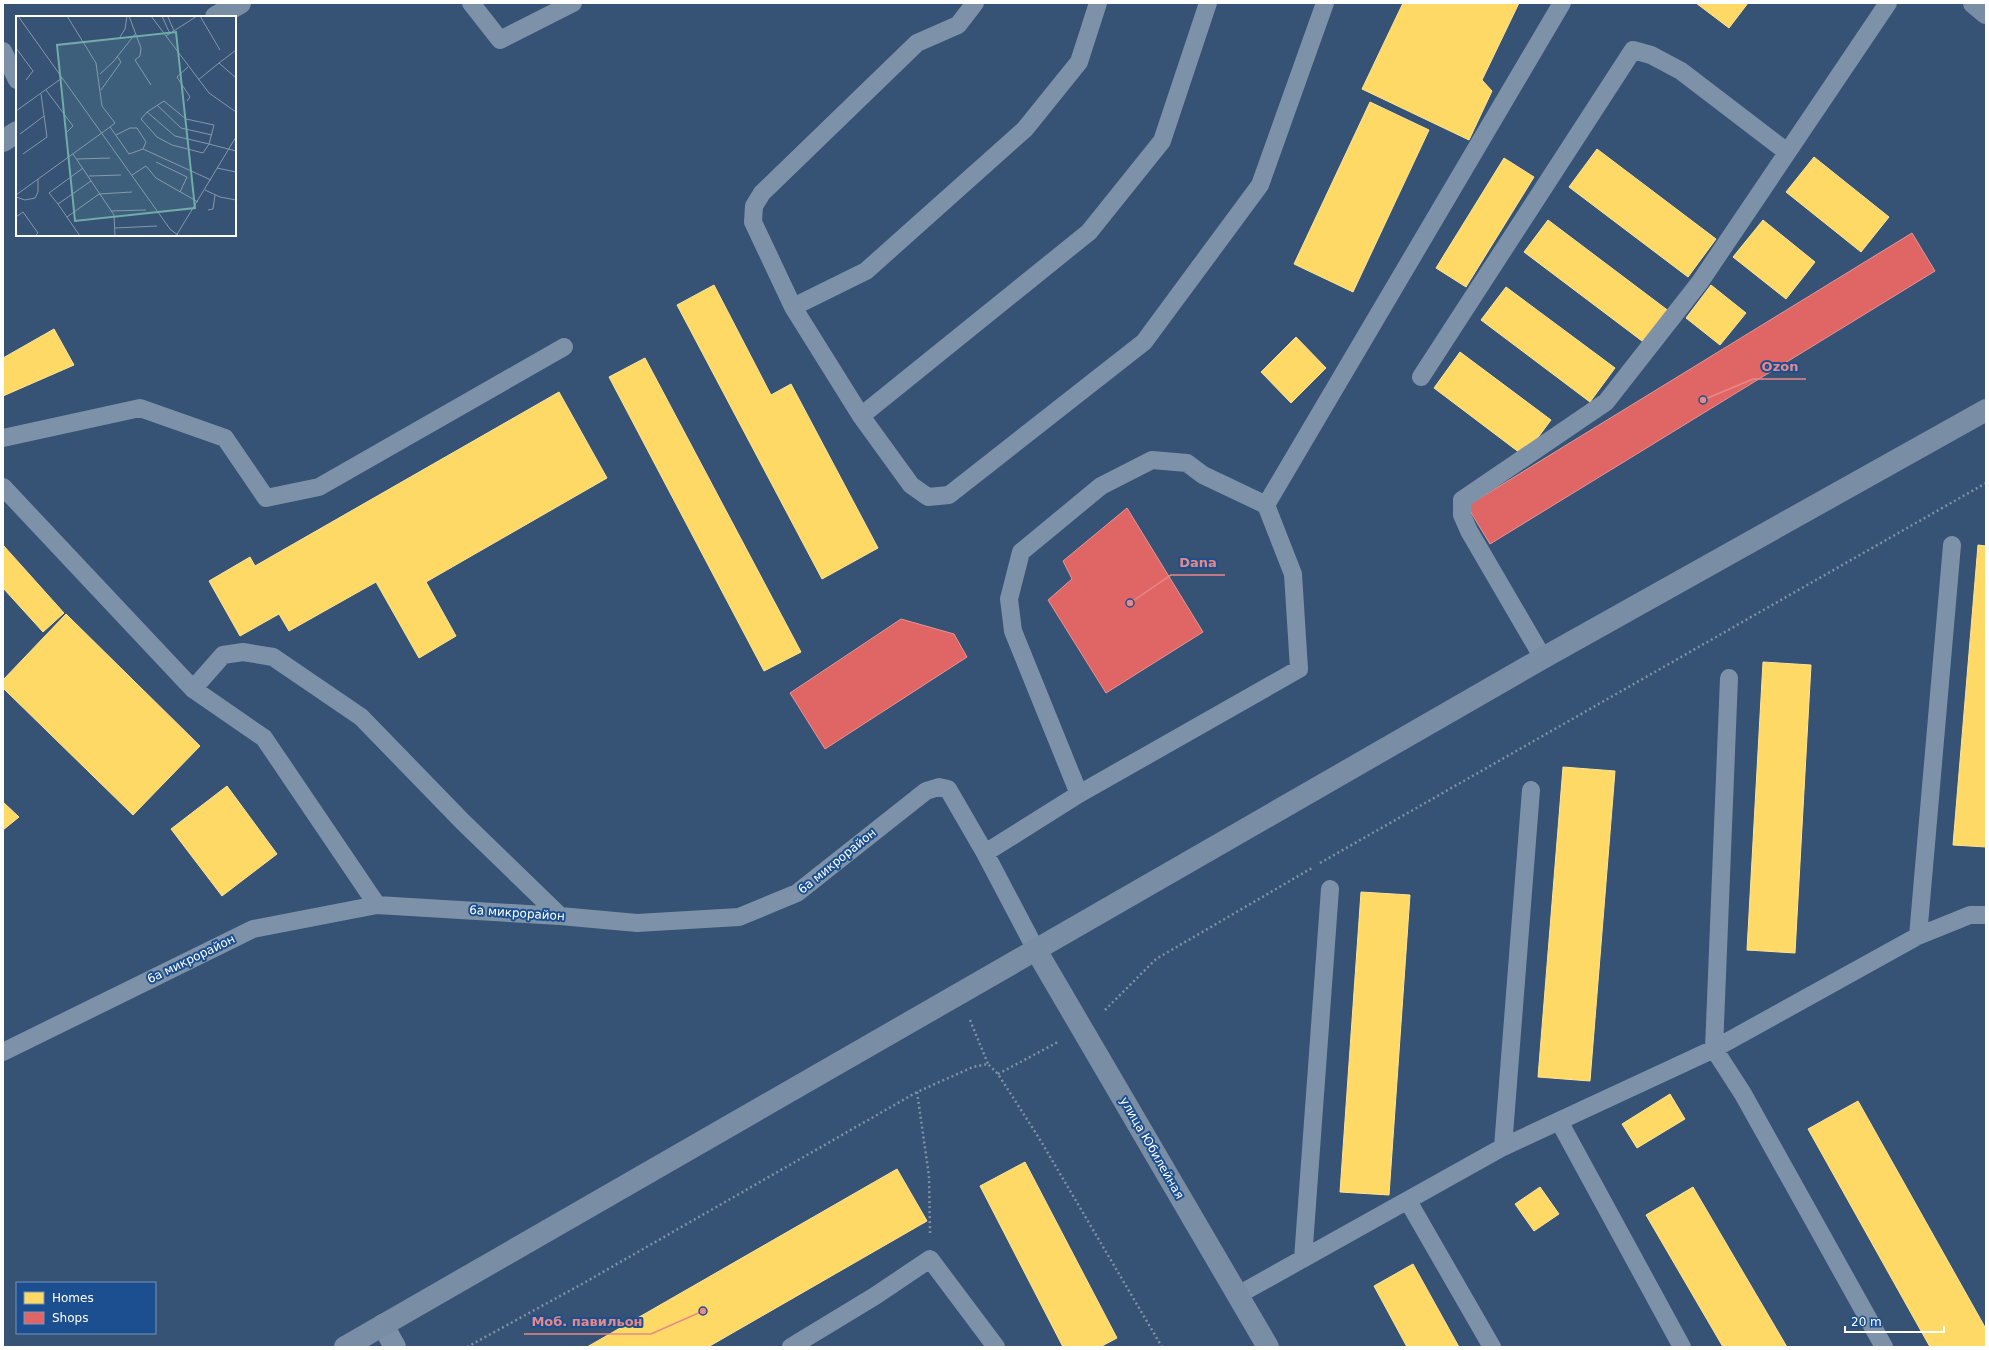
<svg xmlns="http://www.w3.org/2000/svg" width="1989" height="1350" font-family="'DejaVu Sans',sans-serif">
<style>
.homes{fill:#ffd966;stroke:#ffe494}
.shops{fill:#e06666;stroke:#e99494}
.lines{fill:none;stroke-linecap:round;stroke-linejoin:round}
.path{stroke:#7d92a8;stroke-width:2.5;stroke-dasharray:2 3;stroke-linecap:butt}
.lane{stroke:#7d92a8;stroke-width:18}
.street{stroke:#7d92a8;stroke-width:22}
.secondary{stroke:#798da4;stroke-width:22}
.labels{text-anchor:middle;stroke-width:4;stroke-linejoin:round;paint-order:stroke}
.street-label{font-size:12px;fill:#fff;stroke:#1b4f8f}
.inset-road{fill:none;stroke:#8697ac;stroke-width:1}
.view{fill:#6fada8;fill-opacity:0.15;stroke:#6fada8;stroke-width:2}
.inset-edge{fill:none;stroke:#fff;stroke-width:2}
.leader{fill:none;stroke:#e88989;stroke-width:1.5}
.callout-dot{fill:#e88989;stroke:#1b4f8f;stroke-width:1.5}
.callout-label{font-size:13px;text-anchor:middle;font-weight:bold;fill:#e88989;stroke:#1b4f8f;stroke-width:4;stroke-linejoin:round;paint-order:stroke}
</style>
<rect width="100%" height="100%" fill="#365274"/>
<path class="homes" d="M1403,3H1519L1482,80L1492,91L1469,140L1362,89Z
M1696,3H1748L1729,28Z
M1370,102L1429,130L1353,292L1294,264Z
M1597,149L1716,239L1688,277L1569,187Z
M1814,157L1889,217L1861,252L1786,192Z
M1504,158L1534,177L1466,287L1436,268Z
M1548,220L1670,312L1646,344L1524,252Z
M1763,220L1815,262L1786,299L1733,257Z
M714,285L771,395L791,384L878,548L822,579L677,305Z
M1711,285L1746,313L1720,345L1686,318Z
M1506,287L1615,368L1590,402L1481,320Z
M54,329L74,365L3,396V358Z
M1296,337L1326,368L1291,403L1261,372Z
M1460,352L1551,420L1524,456L1434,388Z
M645,358L801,652L764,671L609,377Z
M559,392L607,478L426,582L456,636L419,658L376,582L289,631L279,614L240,636L209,581L250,557L255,566Z
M3,545L64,613L43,632L3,588Z
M1978,545L1986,546V847L1953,845Z
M66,614L200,746L133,815L3,688V680Z
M1763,662L1811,665L1795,953L1747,950Z
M1563,767L1615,771L1590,1081L1538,1077Z
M227,786L277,854L222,896L171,829Z
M3,802L19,817L3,830Z
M1361,892L1410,895L1389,1195L1340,1192Z
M1670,1094L1685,1119L1637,1148L1622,1124Z
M1858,1101L1986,1329V1347H1930L1808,1129Z
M1025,1162L1117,1338L1100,1347H1063L980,1186Z
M897,1169L927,1221L708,1347H587Z
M1540,1187L1559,1214L1534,1231L1515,1204Z
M1693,1187L1787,1347H1723L1646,1215Z
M1413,1264L1459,1347H1407L1374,1286Z"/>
<path class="shops" d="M1912,233L1935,271L1490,544L1467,506Z
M1127,508L1203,632L1106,693L1048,600L1072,579L1063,561Z
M901,619L954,634L967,657L825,749L790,693Z"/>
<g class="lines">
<path class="path" d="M1320,863L1986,483
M1105,1010L1156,959L1312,868
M970,1020L988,1064
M998,1074L1058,1042
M917,1092L929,1176L930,1233
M467,1347L582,1284L917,1092L973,1067L988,1064L998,1074L1039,1138L1162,1347"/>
<path class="lane" d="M471,3L500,40L573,3
M975,3L958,25L917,43L762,193L754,206L753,222L793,307L861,416L911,485L928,497L949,495L1144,342L1260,185L1325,3
M3,51L17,80
M793,307L866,271L1025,129L1079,62L1098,3
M1421,377L1633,50L1651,55L1681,71L1787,152
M861,416L1089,232L1162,141L1208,3
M3,438L140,408L225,438L266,498L319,487L564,347
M3,487L193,689L264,738L377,905
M1266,505L1562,3
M1543,658L1469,531L1462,515V500L1606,402L1700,282L1888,3
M1729,678L1714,1049L1743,1094L1884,1347
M193,689L223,655L243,652L273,657L361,717L463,822L560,916
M1918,936L1952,545
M1036,950L985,853L1079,794L1299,669L1293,574L1266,505L1203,475L1187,463L1152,460L1101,486L1021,552L1009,599L1013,631L1079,794
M3,1052L253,929L377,905L560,916L637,923L739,917L797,893L926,791L939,787L948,789L985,853
M1559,1121L1682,1347
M1503,1147L1531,790
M1408,1201L1492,1347
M1303,1259L1330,889
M1238,1295L1503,1147L1714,1049L1918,936L1970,915H1986
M791,1347L875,1296L930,1259L996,1347"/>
<path class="street" d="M383,1325L395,1347"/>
<path class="secondary" d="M1974,3L1986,13
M216,17L240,3
M3,141L17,132
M1036,950L1268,1347
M345,1347L1543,658L1986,410"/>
</g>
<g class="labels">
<g class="street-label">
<text transform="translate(837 861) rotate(-39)" y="4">6а микрорайон</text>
<text transform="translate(517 913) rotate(4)" y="4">6а микрорайон</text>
<text transform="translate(191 959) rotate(-26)" y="4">6а микрорайон</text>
<text transform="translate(1152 1148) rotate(60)" y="4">улица Юбилейная</text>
</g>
</g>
<g transform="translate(16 16)">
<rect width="220" height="220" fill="#365274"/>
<path class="inset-road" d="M2,0L154,213L163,220M51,0L80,47L86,90L99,107L94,111M113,0L125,32L124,40L119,44L135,69M135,0L193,77L220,96M146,0L154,18M184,0L204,34M152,1L158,15M150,20L181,0M104,21L109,13L111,0M0,32L17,55L10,64M203,47L220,34M84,58L97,46L120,17M182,64L203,47L220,62M30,74L57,110L50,117M85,74L105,46L101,40M171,85L174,81L161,61L172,51M141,89L165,112L196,119M0,95L46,62M131,96L159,120L193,128L198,109L170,103L148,85L131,96L125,103L141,121L156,129L187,137L193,128L220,135M4,118L28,100M127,133L195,164M7,138L31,121L25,78M57,138L98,199L99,220M61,143L94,142M140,146L171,161L164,176M67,152L33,177L42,188L75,165M201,152L220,156M116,159L130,150L140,162L182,186M73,160L105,159M189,174L204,181L220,184M0,179L94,111L113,138L127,133L130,126L121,112H114L100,119M0,181L9,184L19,182L22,176V163M42,188L64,220M192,194L197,193L199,179M95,195L130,194M0,201L7,196L22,217L19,220M51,201L83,178L116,176M99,212L141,210M160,220L220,121"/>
<path class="view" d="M160,16L179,192L59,205L41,29Z"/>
<rect width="220" height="220" class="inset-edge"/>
</g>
<path class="leader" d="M1703 400L1753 379H1806M1130 603L1171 575H1225M703 1311L651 1334H524"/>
<g class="callout-dot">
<circle cx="1703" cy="400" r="4"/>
<circle cx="1130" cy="603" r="4"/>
<circle cx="703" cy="1311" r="4"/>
</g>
<g class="callout-label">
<text x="1780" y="371">Ozon</text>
<text x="1198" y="567">Dana</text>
<text x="587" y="1326">Моб. павильон</text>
</g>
<rect width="1989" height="1350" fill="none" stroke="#ffffff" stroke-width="8"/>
<rect x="16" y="1282" width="140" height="52" fill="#1b4f8f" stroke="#7695bc"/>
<rect x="24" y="1292" width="20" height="12" fill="#ffd966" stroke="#7695bc"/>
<text x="52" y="1302" font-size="12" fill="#ffffff">Homes</text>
<rect x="24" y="1312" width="20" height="12" fill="#e06666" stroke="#7695bc"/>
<text x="52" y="1322" font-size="12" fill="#ffffff">Shops</text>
<path d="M1845 1326v6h99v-6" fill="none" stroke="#ffffff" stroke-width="2"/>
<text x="1851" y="1326" font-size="12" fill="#ffffff" stroke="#1b4f8f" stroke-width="3" paint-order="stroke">20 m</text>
</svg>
